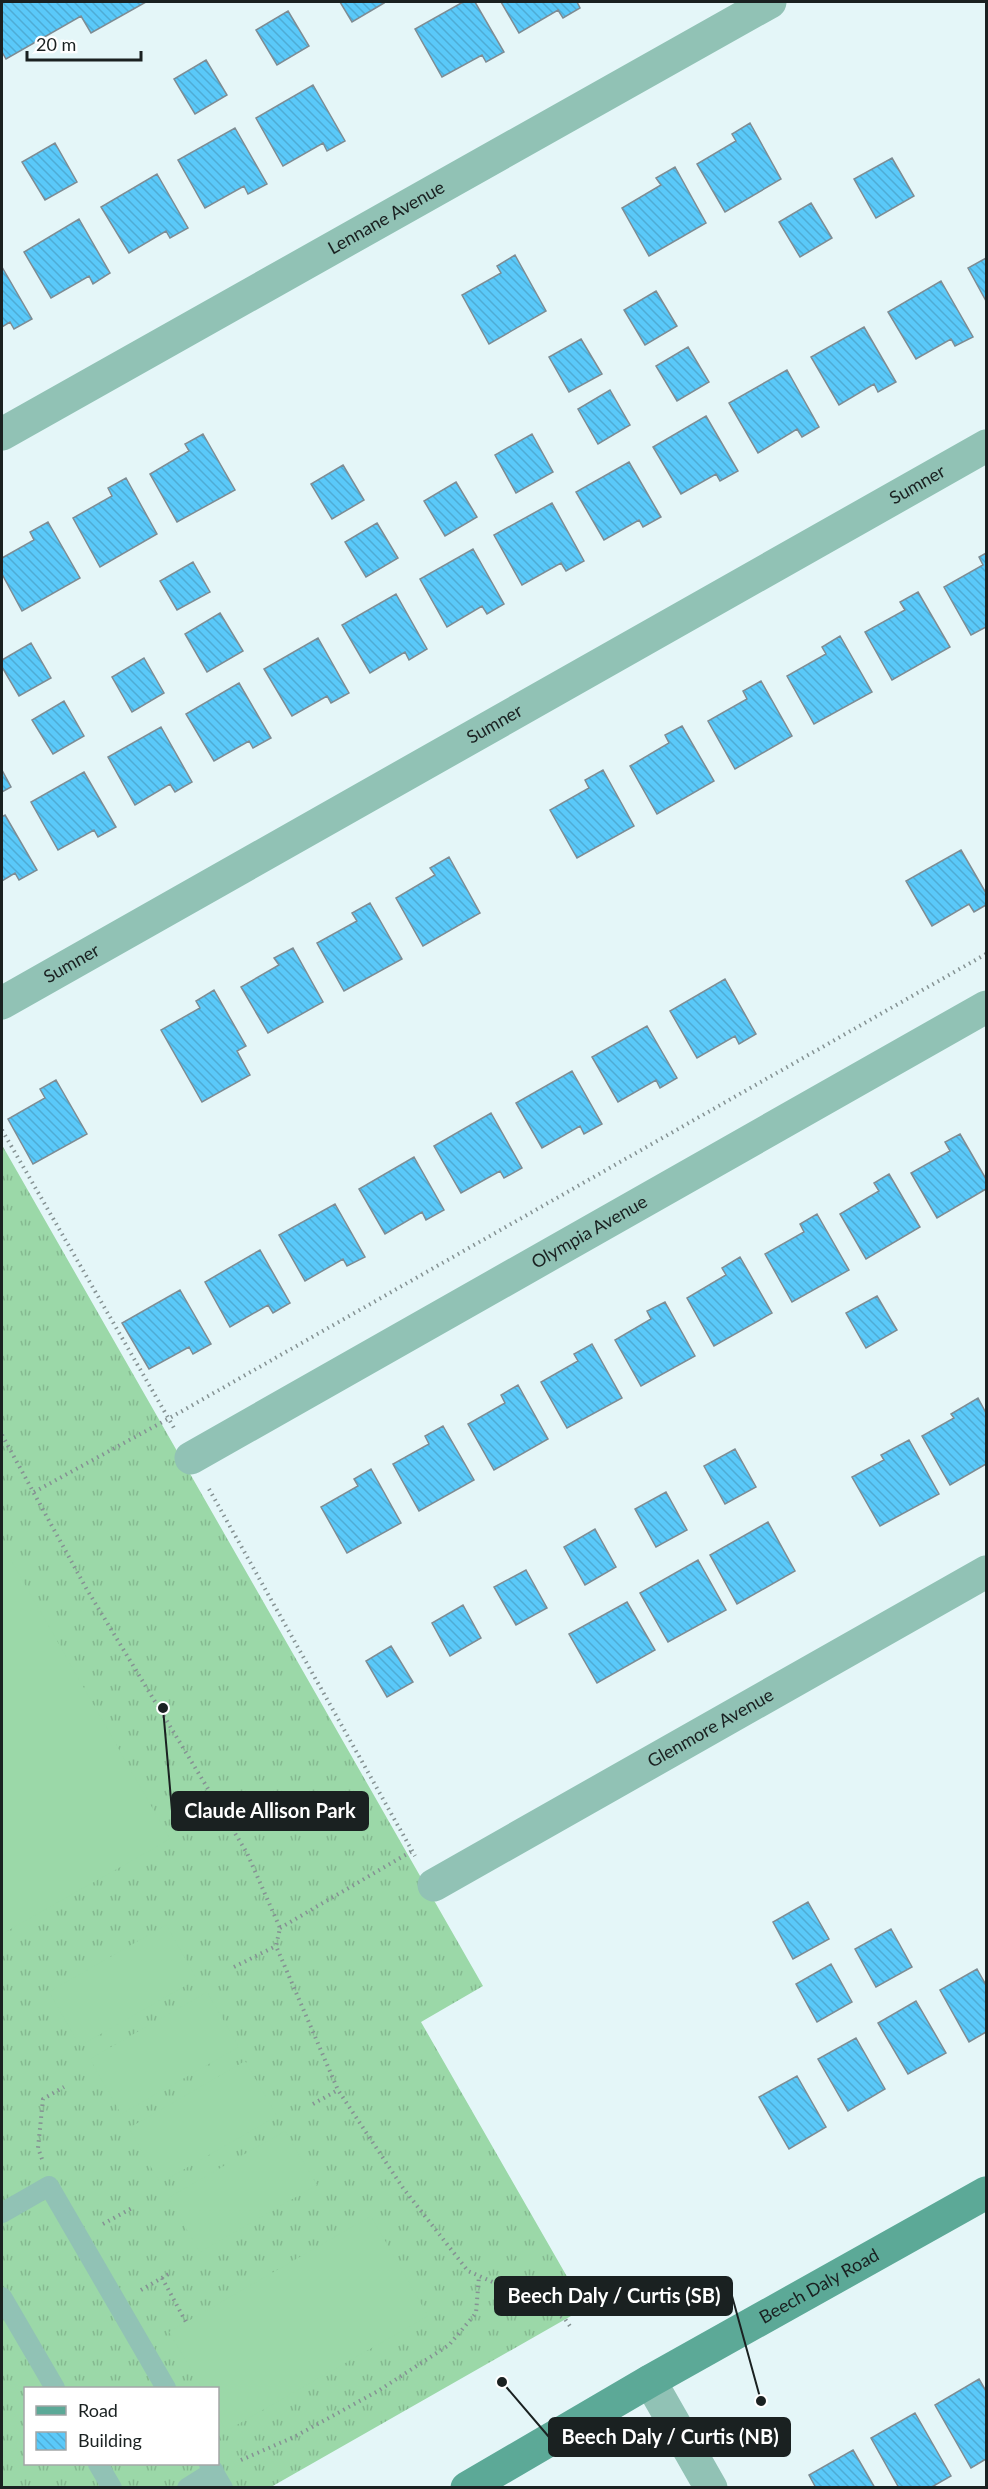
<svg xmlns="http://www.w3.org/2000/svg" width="988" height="2489" font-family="Lato,sans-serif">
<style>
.grass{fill:url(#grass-tufts);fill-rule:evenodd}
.garden{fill:#9bd8a8}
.building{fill:url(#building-back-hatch);stroke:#7e8c93;stroke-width:1.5}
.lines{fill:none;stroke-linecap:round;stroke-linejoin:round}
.path{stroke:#859293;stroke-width:4;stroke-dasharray:1.5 4.5;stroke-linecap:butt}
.lane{stroke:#91c2b5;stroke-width:20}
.street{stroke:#91c2b5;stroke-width:33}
.secondary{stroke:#5ca997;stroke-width:33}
.labels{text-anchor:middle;stroke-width:6;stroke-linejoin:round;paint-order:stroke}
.street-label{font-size:18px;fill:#1a2121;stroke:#fff}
.leader{fill:none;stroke:#1a2121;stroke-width:2}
.callout-dot{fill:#1a2121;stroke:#fff;stroke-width:2}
.callout{fill:#1a2121;stroke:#1a2121;stroke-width:2}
.callout-label{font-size:20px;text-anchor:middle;font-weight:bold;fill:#fff}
</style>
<defs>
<pattern id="grass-tufts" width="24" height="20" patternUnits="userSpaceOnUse" patternTransform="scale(1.5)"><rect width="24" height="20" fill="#9bd8a8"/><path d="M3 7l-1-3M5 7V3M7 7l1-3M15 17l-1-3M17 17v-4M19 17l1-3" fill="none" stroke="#85b990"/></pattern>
<pattern id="building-back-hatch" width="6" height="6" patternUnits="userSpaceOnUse" patternTransform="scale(1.5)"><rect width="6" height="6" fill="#5ac9f9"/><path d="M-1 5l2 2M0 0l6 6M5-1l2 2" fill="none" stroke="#4eacd5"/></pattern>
</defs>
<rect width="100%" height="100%" fill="#e4f6f8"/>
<path class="grass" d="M2,1145L483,1986L421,2022L585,2308L271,2487H2ZM26,2388H218V2464H26Z"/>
<path class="garden" d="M11,1560L170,1839L2,1934V1566Z
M166,1925L197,1979L80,2046L49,1992Z
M207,1992L239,2047L121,2114L90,2059Z
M245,2061L277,2116L160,2183L129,2128Z
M285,2131L317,2185L200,2252L168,2198Z
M371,2216L428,2316L226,2431L218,2416V2388H202L169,2332Z"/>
<path class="building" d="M2,2H146L91,33L81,16L6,59L2,52Z
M340,2H383L384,3L352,22Z
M463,2H475L504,52L486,62L482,55L442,77L415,29Z
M501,2H577L580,8L563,18L558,10L519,33Z
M288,11L309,46L277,65L256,30Z
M206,60L227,95L195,114L174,79Z
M313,85L345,141L327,151L323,143L283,166L256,118Z
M750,123L781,179L725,212L697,164L736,141L732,134Z
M235,128L267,184L248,194L244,186L205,208L178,160Z
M55,143L77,182L45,200L22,162Z
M892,158L914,196L876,218L854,179Z
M675,167L706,223L649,256L622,208L661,185L656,178Z
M157,174L188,228L170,238L166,231L129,253L101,207Z
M811,203L832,238L800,257L779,222Z
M79,219L110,273L93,284L89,276L51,298L24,252Z
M515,255L546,311L489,344L462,295L501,273L497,266Z
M986,258V301L968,268Z
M2,267L32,319L14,329L10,322L2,327Z
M941,281L973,337L955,346L951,339L916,359L888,312Z
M656,291L677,326L645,345L624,310Z
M864,327L896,382L878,392L874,384L839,405L811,357Z
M581,339L602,374L569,392L549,357Z
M688,347L709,382L677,401L656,366Z
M787,370L819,427L802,437L797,429L758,453L729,403Z
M610,390L630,425L598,444L578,409Z
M706,416L738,471L720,481L716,474L681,494L653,447Z
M203,434L235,490L177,522L150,474L189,451L185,444Z
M532,434L553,472L516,493L495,455Z
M629,462L661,517L643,527L639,520L604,540L576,492Z
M343,465L364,500L332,519L311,484Z
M126,478L157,534L100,567L73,518L112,496L108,488Z
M456,482L477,517L445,536L424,501Z
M552,503L584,561L566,571L561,563L522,585L494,535Z
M48,522L80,578L22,611L2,574V558L34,540L30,532Z
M377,523L398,558L366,577L345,542Z
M473,549L504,604L487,614L482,606L447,627L420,579Z
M986,553V627L971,635L944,587L983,565L979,557Z
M193,562L210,592L177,610L160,581Z
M918,592L950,647L892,680L865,632L905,610L900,602Z
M396,594L427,649L409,660L405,652L370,673L342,625Z
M220,613L243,651L207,672L185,634Z
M840,636L872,692L814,724L787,676L826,654L822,647Z
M318,638L349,693L331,703L327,696L292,716L264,669Z
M31,643L51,678L19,696L2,667V660Z
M144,658L164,693L132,712L112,677Z
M761,681L792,736L735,769L708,721L747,699L743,691Z
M239,683L271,738L253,748L249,741L214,761L186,714Z
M64,701L84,736L53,754L32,720Z
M682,726L714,781L657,814L630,766L669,743L665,735Z
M161,727L192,782L175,792L170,784L135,805L108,757Z
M2,770L11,787L2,792Z
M603,770L634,826L577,858L550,810L589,788L585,780Z
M84,772L116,827L98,837L94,830L58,850L31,802Z
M5,815L37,870L19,880L15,873L2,881V817Z
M961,850L986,893V905L974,912L969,904L932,926L906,881Z
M449,857L480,913L423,946L396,898L435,875L430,868Z
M370,903L402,959L344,991L317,943L357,921L352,913Z
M293,948L323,1002L268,1033L241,987L279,965L274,958Z
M725,979L756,1034L739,1044L735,1036L697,1058L670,1011Z
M214,990L246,1046L237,1051L250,1075L202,1102L161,1030L200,1008L196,1001Z
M647,1026L677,1078L660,1088L656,1080L618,1102L592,1057Z
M572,1071L602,1124L584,1134L580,1126L542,1148L516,1103Z
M56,1080L87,1134L33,1164L8,1119L45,1098L40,1089Z
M491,1113L522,1168L504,1178L500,1171L461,1193L434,1146Z
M960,1134L986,1179V1189L937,1218L911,1173L950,1151L945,1142Z
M414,1157L444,1210L426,1220L422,1212L385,1234L359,1189Z
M889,1174L920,1227L866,1259L840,1214L879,1191L874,1183Z
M335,1204L365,1257L347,1266L343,1259L305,1281L279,1235Z
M817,1214L849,1270L792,1302L765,1254L804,1232L800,1224Z
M260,1250L290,1303L273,1313L268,1305L230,1327L205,1282Z
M740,1257L772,1313L714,1346L687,1298L726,1275L722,1268Z
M180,1290L211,1344L193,1354L189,1347L149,1369L122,1323Z
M877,1296L897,1330L866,1348L846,1313Z
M665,1302L695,1356L641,1386L615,1340L651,1319L647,1311Z
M592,1344L622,1398L567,1428L541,1382L578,1361L574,1354Z
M518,1385L548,1439L494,1470L468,1424L505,1403L501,1395Z
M978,1398L986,1413V1464L950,1485L922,1436L954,1418L951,1414Z
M443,1426L474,1480L419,1511L393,1464L429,1444L425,1436Z
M909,1440L939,1494L880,1526L852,1477L884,1460L881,1455Z
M735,1449L756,1487L725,1504L704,1466Z
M371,1469L401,1523L347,1553L321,1507L358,1486L354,1479Z
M666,1492L687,1530L656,1547L635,1509Z
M768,1522L795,1571L737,1604L710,1555Z
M595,1529L616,1567L585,1585L564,1547Z
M698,1560L726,1610L668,1642L640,1593Z
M526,1570L547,1608L516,1625L494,1587Z
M627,1602L655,1650L597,1683L569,1634Z
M463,1605L481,1638L450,1656L432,1623Z
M391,1646L413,1682L387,1697L366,1661Z
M808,1902L829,1939L793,1959L773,1922Z
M891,1929L912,1967L876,1987L855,1949Z
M831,1964L852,2002L817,2022L796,1984Z
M977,1969L986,1985V2032L969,2042L940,1990Z
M916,2001L946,2053L908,2074L878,2023Z
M856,2038L885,2089L848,2111L818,2059Z
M797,2076L826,2127L789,2149L759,2097Z
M979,2379L986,2391V2459L971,2468L935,2405Z
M915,2413L951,2476L930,2488H899L871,2438Z
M853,2450L875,2488H816L809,2475Z"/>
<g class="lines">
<path class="path" d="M2,1130L174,1428
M2,1435L86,1588L247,1853L280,1928L276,1946L338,2090L403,2188L468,2271L533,2300L565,2319L572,2329
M209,1489L415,1856
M34,1492L168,1419L986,954
M280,1928L412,1851
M234,1967L276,1946
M313,2104L338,2090
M42,2159L38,2148L43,2099L64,2087
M103,2224L134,2207
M162,2278L186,2322
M141,2290L172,2272
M241,2460L294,2437L378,2391L449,2345L476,2313L479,2276"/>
<path class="lane" d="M2,2213L49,2186L166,2388
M2,2297L55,2388
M98,2464L112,2488
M209,2464L223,2488
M187,2488L214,2471"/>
<g class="street">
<path id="s1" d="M2,434L770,2"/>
<path id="s2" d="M2,1003L986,446"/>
<path id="s3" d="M191,1458L986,1007"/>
<path id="s4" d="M434,1885L986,1572"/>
<path d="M650,2381L711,2488"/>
</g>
<path class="secondary" id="s5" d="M467,2488L650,2381L986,2193"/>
</g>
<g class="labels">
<g class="street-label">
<text dy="6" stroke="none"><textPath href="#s1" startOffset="441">Lennane Avenue</textPath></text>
<text dy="6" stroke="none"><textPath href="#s2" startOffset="1052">Sumner</textPath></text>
<text dy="6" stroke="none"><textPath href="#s2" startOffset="566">Sumner</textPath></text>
<text dy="6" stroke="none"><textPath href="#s2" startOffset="80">Sumner</textPath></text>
<text dy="6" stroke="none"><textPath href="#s3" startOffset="458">Olympia Avenue</textPath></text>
<text dy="6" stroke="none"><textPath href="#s4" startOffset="318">Glenmore Avenue</textPath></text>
<text dy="6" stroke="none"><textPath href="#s5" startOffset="406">Beech Daly Road</textPath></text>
</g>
</g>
<path class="leader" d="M163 1708L172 1811M761 2401L732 2296M502 2382L549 2437"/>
<g class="callout-dot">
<circle cx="163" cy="1708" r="6"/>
<circle cx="761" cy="2401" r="6"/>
<circle cx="502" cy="2382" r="6"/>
</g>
<g class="callout">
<rect x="172" y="1792" width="196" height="38" rx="6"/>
<rect x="495" y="2277" width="237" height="38" rx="6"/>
<rect x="549" y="2418" width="241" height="38" rx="6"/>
</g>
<g class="callout-label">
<text x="270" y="1818">Claude Allison Park</text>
<text x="614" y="2303">Beech Daly / Curtis (SB)</text>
<text x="670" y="2444">Beech Daly / Curtis (NB)</text>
</g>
<rect width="988" height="2489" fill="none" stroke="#1a2121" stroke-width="6"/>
<rect x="24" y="2387" width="195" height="78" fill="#ffffff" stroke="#a3a6a6" stroke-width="1.5"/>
<rect x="36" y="2406" width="30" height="9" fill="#5ca997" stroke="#a3a6a6" stroke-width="1.5"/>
<text x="78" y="2417" font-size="18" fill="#1a2121">Road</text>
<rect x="36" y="2432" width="30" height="18" fill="url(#building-back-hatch)" stroke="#a3a6a6" stroke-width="1.5"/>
<text x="78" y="2447" font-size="18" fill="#1a2121">Building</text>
<path d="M27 51v9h114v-9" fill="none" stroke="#1a2121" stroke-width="3"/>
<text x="36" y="51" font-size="18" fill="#1a2121" stroke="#ffffff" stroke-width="4.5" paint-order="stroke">20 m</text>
</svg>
